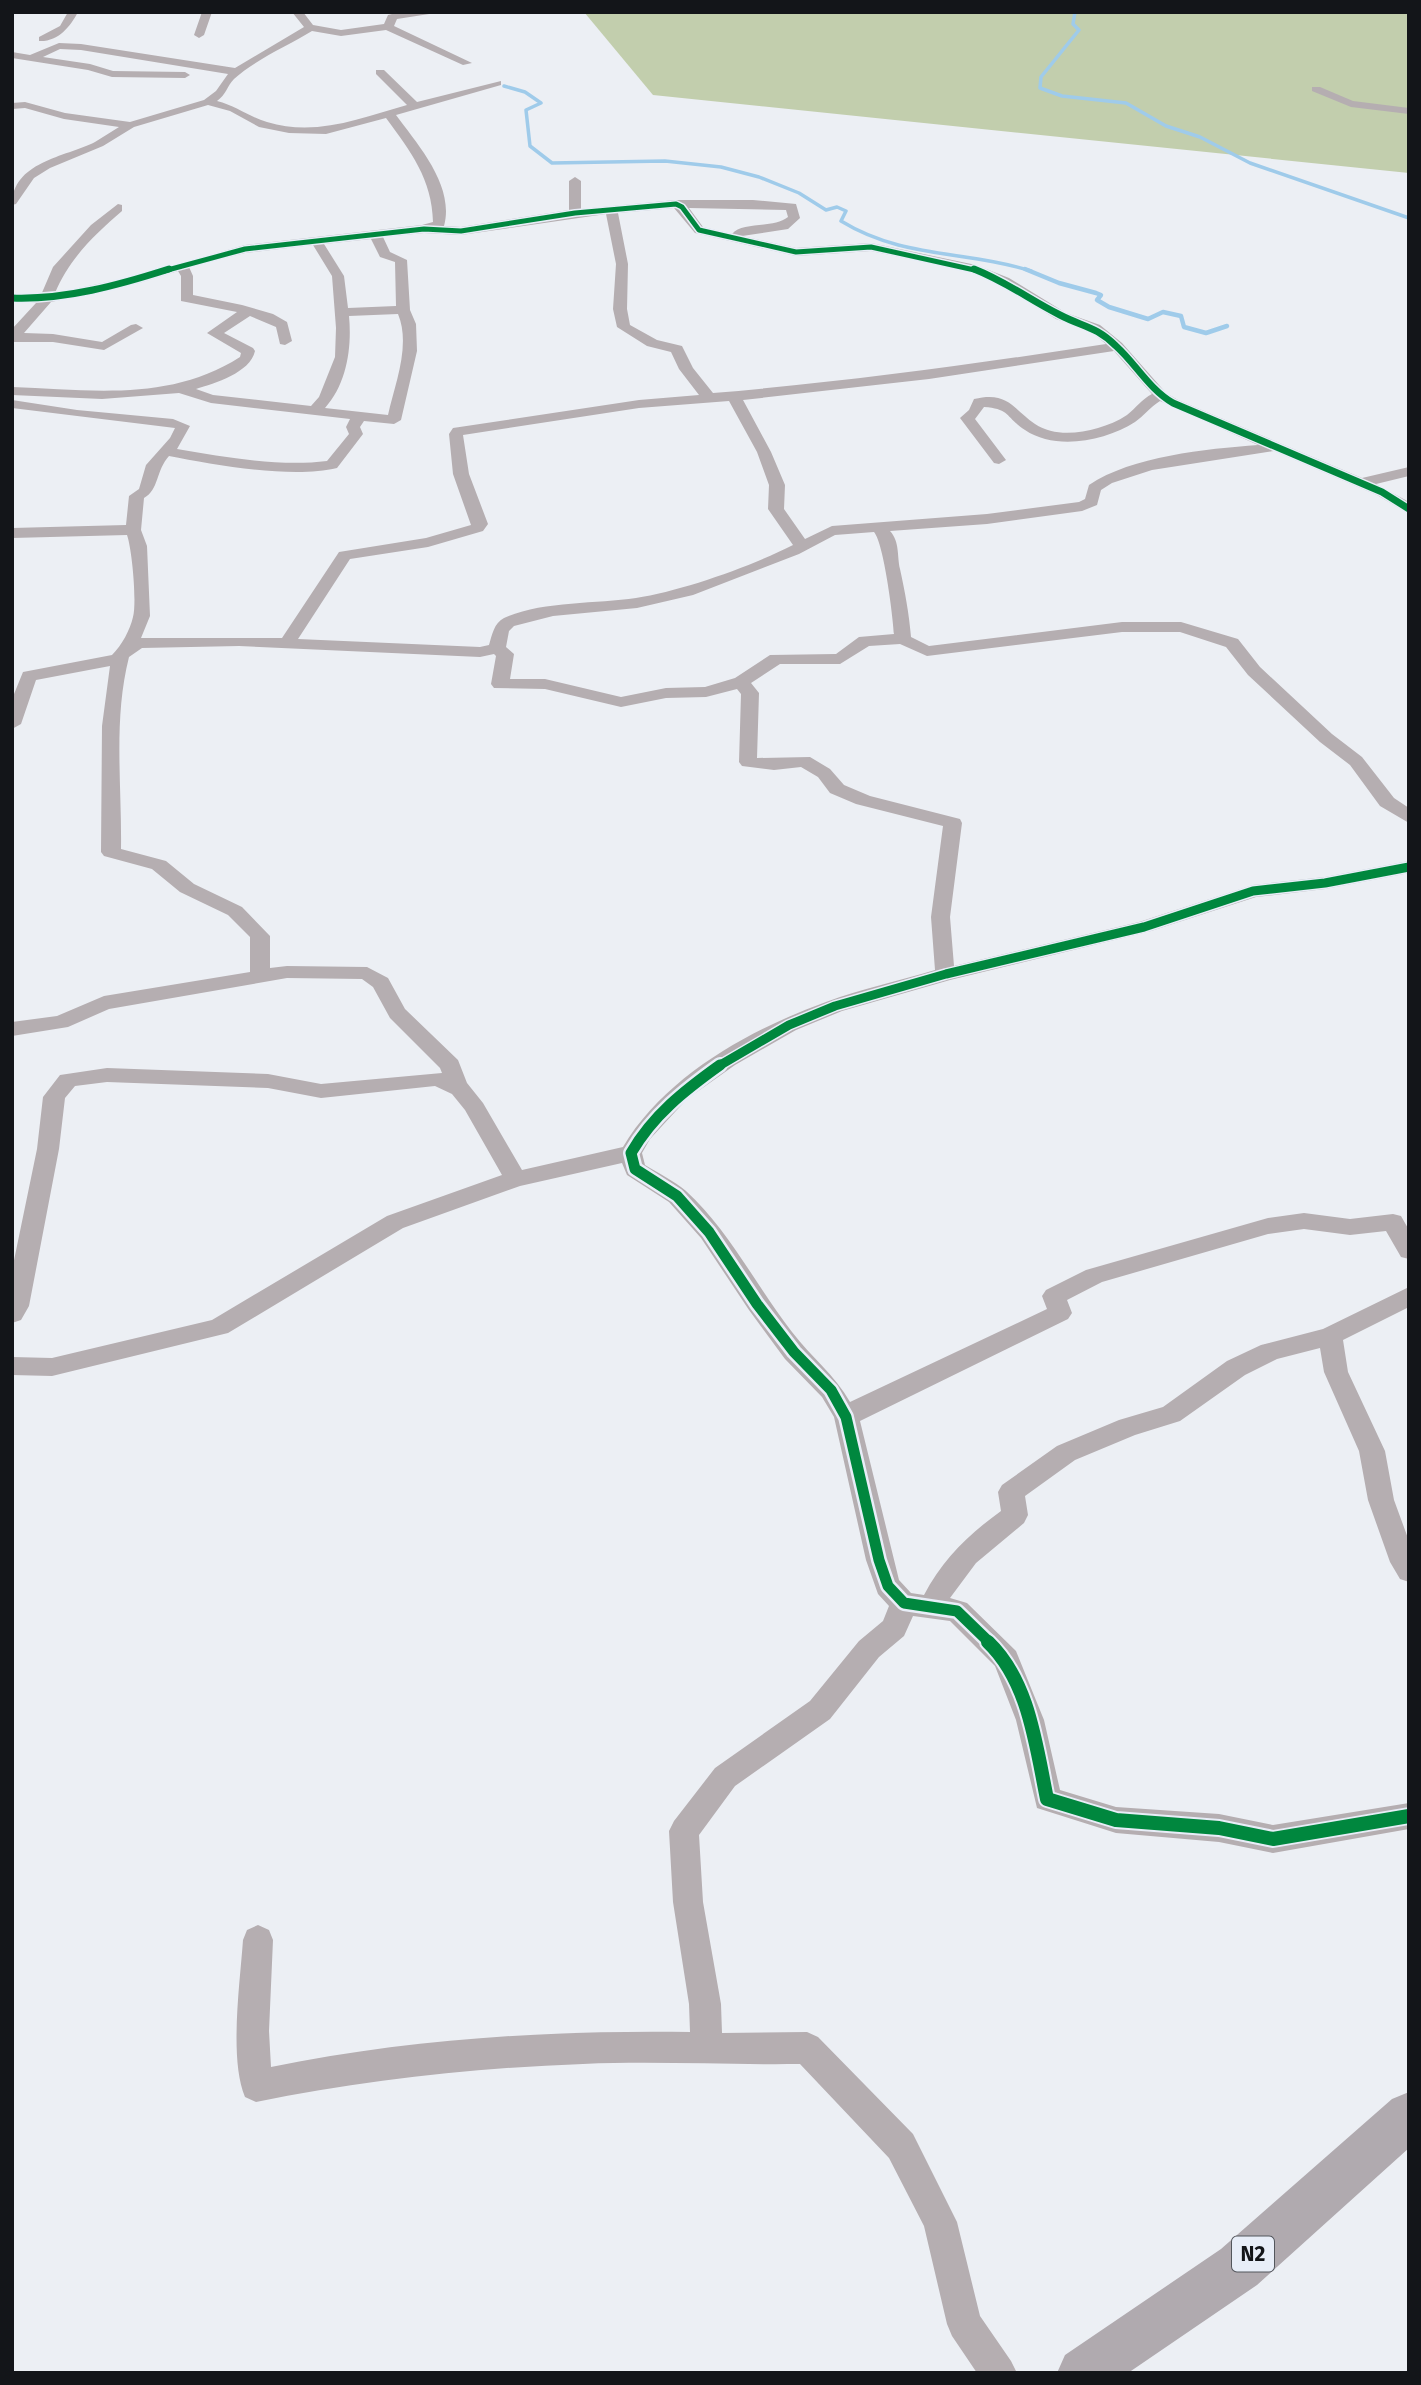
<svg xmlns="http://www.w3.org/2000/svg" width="1421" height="2385" font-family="'Fira Sans',sans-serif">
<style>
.forest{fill:#c2cead}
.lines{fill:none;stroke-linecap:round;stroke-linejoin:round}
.stream-far1{stroke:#9fcbea;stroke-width:3.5}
.stream{stroke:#9fcbea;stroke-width:4.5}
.minor{fill:#b5aeb1;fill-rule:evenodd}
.highway{fill:#b0aaaf;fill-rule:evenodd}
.cycleway-far4-casing{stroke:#e8eef8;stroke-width:8}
.cycleway-far3-casing{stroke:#e8eef8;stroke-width:10}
.cycleway-far2-casing{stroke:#e8eef8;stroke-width:12}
.cycleway-far1-casing{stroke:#e8eef8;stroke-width:16}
.cycleway-casing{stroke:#e8eef8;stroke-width:18}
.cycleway-far4{stroke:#00873e;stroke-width:5}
.cycleway-far3{stroke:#00873e;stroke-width:7}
.cycleway-far2{stroke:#00873e;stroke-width:9}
.cycleway-far1{stroke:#00873e;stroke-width:11}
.cycleway{stroke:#00873e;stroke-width:14}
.labels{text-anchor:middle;stroke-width:7;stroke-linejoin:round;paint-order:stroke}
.shield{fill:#e8eef8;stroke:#53565c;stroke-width:2}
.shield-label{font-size:21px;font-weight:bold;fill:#131519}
</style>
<rect width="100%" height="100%" fill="#eceff4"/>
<path class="forest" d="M584,12H1409V173L653,95Z"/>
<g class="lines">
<path class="stream-far1" d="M1075,12L1073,24L1079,30L1041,77L1040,88L1062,96L1126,103L1166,126L1200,137L1250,163L1409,218
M504,86L525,92L541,103L526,110L530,146L552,163L665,161L721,167L759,177L799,193L826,210L837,207L846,211L841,221C903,259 965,250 1031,271"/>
<path class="stream" d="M1025,269L1059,283L1096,293L1101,295L1097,300L1109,307L1148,319L1163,312L1181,316L1184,327L1206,333L1227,326"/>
<path class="minor" d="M68,12H78C70,27 58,42 39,41V37L60,26Z
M202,12H212L204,35L199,38L194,35Z
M292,12H303L313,25L341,30L384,24L388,15L392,14L442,12L397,19L394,26L472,63L463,65L386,30L341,36L312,31C289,45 253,61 234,79C227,86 226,95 217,101C236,106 250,117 267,122C316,137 361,118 407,105L376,74V70H384L417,102L501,81V85L396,115C418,145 455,186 444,226L461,227L569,210V181L575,177L581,181V209L676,200H753L796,204L800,218L788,229L742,236L796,248L871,243L976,265L1009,278L1066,313L1100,325L1122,343L1166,393L1178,400L1362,478L1409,467V476L1376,484L1409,502V514L1377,495L1274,451L1152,470L1112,483L1101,490L1097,505L1082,511L987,524L890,531C900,542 897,556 900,569C905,592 909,613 911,637L929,646L1122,622H1181L1238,639L1260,667L1332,734L1362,757L1394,798L1409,808V823L1380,806L1350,765L1320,742L1248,675L1226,647L1180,632H1122L927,656L900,644L869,646L840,664H780L751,683L759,693L757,758L810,757L830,769L844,785L870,796L960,819L962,823L950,917L954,966L1139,922L1253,885L1325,877L1409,861V873L1325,889L1256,897L1151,931L950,980L842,1011L796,1030L735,1065L687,1099L650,1139L642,1153L645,1165C658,1173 674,1181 686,1191C728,1229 757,1287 792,1332C811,1357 835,1375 850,1402L1047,1309L1042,1296L1046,1290L1086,1270L1268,1218L1304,1213L1350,1219L1393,1214L1401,1216L1409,1230V1259L1401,1257L1386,1231L1350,1235L1304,1229L1268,1234L1102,1282L1067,1300L1072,1313L1068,1319L860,1421L899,1580L911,1593L924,1595C943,1559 969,1534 1001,1511L998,1492L1002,1485L1057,1446L1119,1420L1163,1407L1227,1361L1261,1345L1323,1329L1409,1287V1307L1343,1340L1348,1372L1385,1451L1394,1500L1409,1541V1582L1400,1579L1390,1562L1368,1500L1359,1451L1324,1372L1320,1348L1277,1359L1245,1375L1180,1421L1135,1435L1075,1460L1025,1496L1028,1515L1024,1523L976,1563L950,1598L967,1603L1016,1651L1044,1720L1060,1790L1116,1807L1219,1814L1273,1825L1409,1803V1829L1273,1853L1219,1842L1116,1833L1037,1808L1016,1720L995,1666L950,1621L913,1616L904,1636L879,1657L830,1719L735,1786L699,1835L703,1902L721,2004L722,2033L807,2032L818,2037L913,2134L957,2222L980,2316L1011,2361L1017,2373H977L952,2336L947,2324L924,2226L889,2158L800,2064C728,2065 655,2061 583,2064C473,2068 364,2080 256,2102L245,2097C229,2059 240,1983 243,1940L247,1930L258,1925L269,1930L273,1940L269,2031L271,2067C409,2039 549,2030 690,2032L689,2004L673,1902L669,1831L674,1821L715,1768L810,1701L859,1641L883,1621L889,1606L878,1594L866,1560L834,1417L822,1397L785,1359L749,1310L701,1238L669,1202L627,1175L622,1163L520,1186L403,1228L228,1333L52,1376L12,1375V1357L52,1358L212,1320L387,1216L502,1175L465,1110L452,1094L435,1086L321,1098L268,1088L107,1082L75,1086L65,1098L59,1149L29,1306L21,1320L12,1323V1270L37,1149L43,1097L60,1075L107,1068L268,1074L321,1084L442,1073L440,1068L390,1018L373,987L362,979L287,978L109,1009L68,1027L12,1036V1022L57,1016L104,996L250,972V937L228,915L180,892L152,869L104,856L101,852L102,726L110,666L36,680L21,724L12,729V699L23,672L112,655C122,645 130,630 133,617C137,602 132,549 127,535L12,538V528L126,525L129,496L139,489L146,465L170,438L175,428L12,408V400L77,410L173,419L190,426L177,449C225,457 279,467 327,461L349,434L346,427L350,419L211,403L179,393L102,399L12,395V387C91,390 170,402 240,357L241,353L207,333L237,312L181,301V276L178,271L139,283L51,302L24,333L53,334L102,342L131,325L136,324L143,328L104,350L53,342H12V329L36,303L12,302V294L41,295L53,267L91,225L118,204L122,205V211C95,234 69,259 55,293L136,276L245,245L422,225L433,222C432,179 411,152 386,118L326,134L289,133L259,127L230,111L208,105L134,127L103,146L50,168L34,178L16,204L12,205C12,162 65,157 95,142C103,137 111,132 119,127L64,119L25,108L12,109V103L25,102L65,113L130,122L204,100L216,91L228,74L81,50L60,49L43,57L90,64L113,71L185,72L190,75L185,78L112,77L88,70L12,58V52L30,55L59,43L81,44L235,68L304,27ZM674,208L695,233L796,256L871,251L967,271L999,284L1056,319L1090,331L1106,344C975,364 845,382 713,393L693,368L682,346L657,340L630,325L627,309L628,264L618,213ZM689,208L786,210L788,217C773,229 742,221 732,234L703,227ZM606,214L616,264L613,309L617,327L647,346L671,352L679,369L699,395L639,400L453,428L449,434L453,474L471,525L426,538L339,552L282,638H141L150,616L147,546L141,530L144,498C159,490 156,470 169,456C216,465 292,479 337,468L363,434L360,427L364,421L394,424L401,420L417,351L416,324L410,310L407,260L390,252L383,237L424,233L461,235ZM371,239L380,257L395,262L396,306L348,308L344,276L324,244ZM313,245L332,276L336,328L335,357L319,397L311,406L213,395L196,389C215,383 250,373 255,351L253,348L224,333L250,316L276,327L280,344L285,345L292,341L287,322L273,314L242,305L193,295V276L189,267L245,253ZM398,314C411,345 395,384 388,415L325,408C347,384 352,347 349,316ZM1114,351L1152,394C1142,399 1136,408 1127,415C1118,421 1108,425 1098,428C1077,434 1053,436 1035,424C1012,408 1008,391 974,399L969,410L960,418L994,463L999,464L1006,460L975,419L984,407C1011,409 1005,417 1025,430C1056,451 1105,441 1135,422C1144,416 1150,407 1160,401L1258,445C1206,449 1132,456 1089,485L1085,499L1079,502L987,514L832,526L805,539L784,509L785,485L771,452L743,400L929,379ZM729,401L757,452L769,485L768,509L793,545C752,566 682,591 636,598C596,604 541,601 504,618C494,623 492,635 489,645L480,647L298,639L350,559L428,547L483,531L488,524L469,474L463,435L639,408ZM874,532C884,544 893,616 894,634L859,637L836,654L770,655L735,678L705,687L666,688L621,697L545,679H510L514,654L506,647L509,631L514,626L553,616L637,608L693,595L799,554L835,535ZM239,646L480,657L494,654L496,656L491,684L494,688L545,689L621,707L666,698L706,697L737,689L741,694L739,762L742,766L774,770L801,767L818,777L830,793L856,804L943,826L931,917L935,970C899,981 861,989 826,1002C751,1029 665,1076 623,1147L522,1170L483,1103L467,1083L458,1060L405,1009L388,978L367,967L287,966L270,968V936L242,907L194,884L166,861L121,849C122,785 113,720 129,657L142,648Z
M1312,87H1320L1353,101L1409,108V114L1351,107L1312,91Z"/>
<path class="highway" d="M1409,2092V2148L1257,2285L1128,2373H1057L1065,2355L1221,2249L1392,2099Z"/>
<defs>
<path id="cycleway-far4" d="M164,271L245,249L424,229L461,231L575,213L676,204L682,207L699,230L796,252L871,247L979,271"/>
<path id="cycleway-far3" d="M974,269C1007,282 1030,300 1060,315C1083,327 1096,326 1116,346C1136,364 1149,389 1173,403L1382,492L1409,509
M12,298C65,300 119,285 169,269"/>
<path id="cycleway-far2" d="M717,1067L789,1025L835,1006L946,974L1144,927L1253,891L1325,883L1409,867"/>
<path id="cycleway-far1" d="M720,1065C685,1090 653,1115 631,1153L635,1169L677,1196L709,1232L757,1304L794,1352L831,1390L846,1417L879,1560L888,1586L904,1603L957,1611L990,1643"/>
<path id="cycleway" d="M988,1642C1029,1681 1036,1746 1047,1799L1116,1820L1219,1828L1273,1839L1409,1816"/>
</defs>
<use href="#cycleway-far4" class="cycleway-far4-casing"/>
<use href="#cycleway-far3" class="cycleway-far3-casing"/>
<use href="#cycleway-far2" class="cycleway-far2-casing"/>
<use href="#cycleway-far1" class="cycleway-far1-casing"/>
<use href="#cycleway" class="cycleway-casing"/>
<use href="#cycleway-far4" class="cycleway-far4"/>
<use href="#cycleway-far3" class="cycleway-far3"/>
<use href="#cycleway-far2" class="cycleway-far2"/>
<use href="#cycleway-far1" class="cycleway-far1"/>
<use href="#cycleway" class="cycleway"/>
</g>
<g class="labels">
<rect class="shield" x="1232" y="2236.5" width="42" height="35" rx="5"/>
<g class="shield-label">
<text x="1253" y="2261">N2</text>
</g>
</g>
<rect width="1421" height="2385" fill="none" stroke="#131519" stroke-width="28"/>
</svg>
